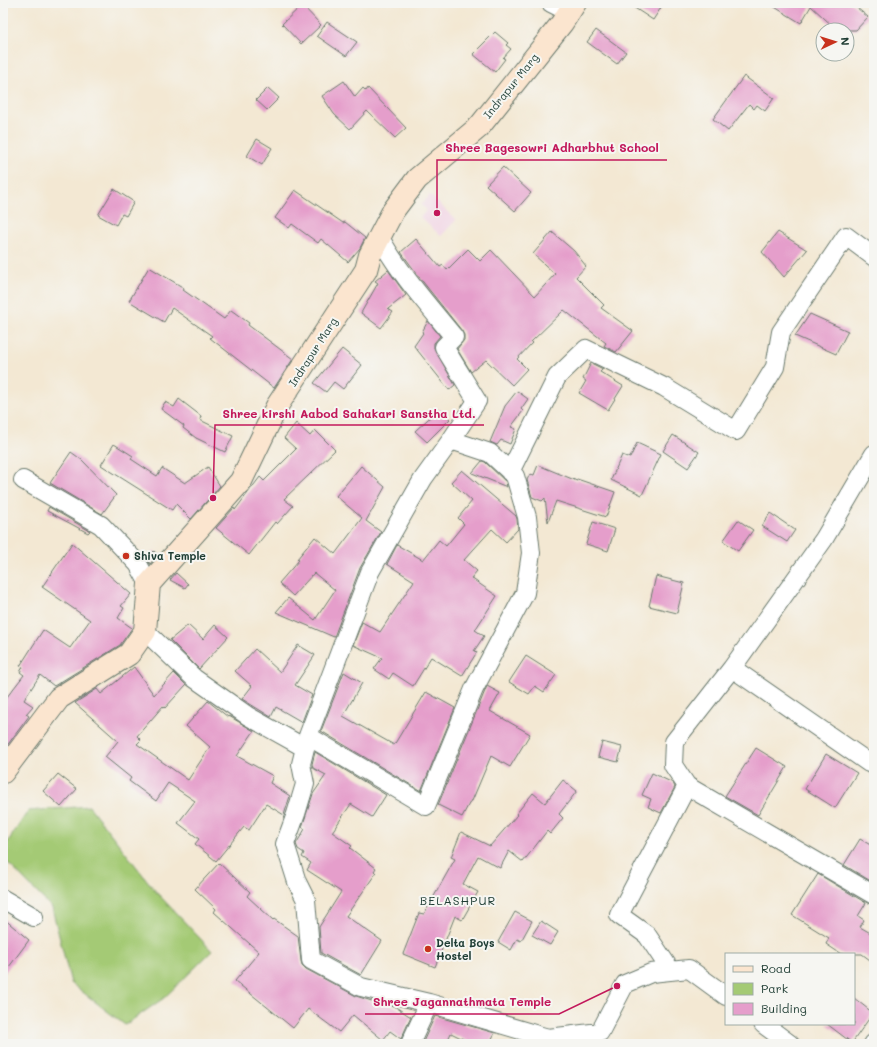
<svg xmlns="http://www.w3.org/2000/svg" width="877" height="1047" font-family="Mali,sans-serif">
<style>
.built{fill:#f1d0e3}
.green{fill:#a4ca74;stroke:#628454}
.building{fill:#e59ecb}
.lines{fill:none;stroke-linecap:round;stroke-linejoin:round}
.street-casing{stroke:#69796c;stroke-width:20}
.secondary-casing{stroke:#69796c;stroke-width:24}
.street{stroke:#fff;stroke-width:18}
.secondary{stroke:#fbe5cf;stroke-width:22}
.poi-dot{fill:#c8321e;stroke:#f6f6f2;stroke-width:1.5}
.labels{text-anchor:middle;stroke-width:4;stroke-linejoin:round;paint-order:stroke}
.street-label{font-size:11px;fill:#1f3d34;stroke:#f6f6f2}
.poi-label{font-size:11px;font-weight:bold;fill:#1f3d34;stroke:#f6f6f2;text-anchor:start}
.neighbourhood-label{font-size:12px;letter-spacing:1px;fill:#1f3d34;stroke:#f6f6f2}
.leader{fill:none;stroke:#c2185b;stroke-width:1.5}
.callout-dot{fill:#c2185b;stroke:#f6f6f2;stroke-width:1.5}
.callout-label{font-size:12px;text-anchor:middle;font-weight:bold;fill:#c2185b;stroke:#f6f6f2;stroke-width:4;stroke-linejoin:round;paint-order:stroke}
</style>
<rect width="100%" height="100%" fill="#f6f6f2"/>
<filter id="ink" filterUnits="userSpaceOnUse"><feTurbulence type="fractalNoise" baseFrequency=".025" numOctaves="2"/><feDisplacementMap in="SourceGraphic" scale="8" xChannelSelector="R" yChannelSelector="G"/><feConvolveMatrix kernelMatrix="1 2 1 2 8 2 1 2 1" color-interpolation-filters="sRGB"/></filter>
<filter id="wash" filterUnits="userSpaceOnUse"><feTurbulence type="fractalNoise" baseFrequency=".012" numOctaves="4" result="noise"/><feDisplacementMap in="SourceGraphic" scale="16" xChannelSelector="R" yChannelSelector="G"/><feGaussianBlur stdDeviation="0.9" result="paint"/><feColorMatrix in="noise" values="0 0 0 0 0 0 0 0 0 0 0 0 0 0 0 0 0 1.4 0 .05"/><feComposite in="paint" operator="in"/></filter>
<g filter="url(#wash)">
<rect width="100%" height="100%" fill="#f3e8d3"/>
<path class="built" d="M430,195L456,220L441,236L420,217L427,210L421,205Z"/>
<path class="green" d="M89,806L157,893L212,951L164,998L125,1025L71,983L52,908L3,858V849L28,811Z"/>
<g id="blocks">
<path class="building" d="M627,3H664L653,20Z
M768,3H851L868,17L856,30H837L811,6L801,23Z
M302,5L321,25L301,44L282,24Z
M327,22L357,42L346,56L317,36Z
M596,30L626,52L617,64L587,42Z
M495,32L508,43L506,45L511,49L503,58L505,59L495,72L473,54Z
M744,76L774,98L765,111L757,105L754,109L749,104L728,131L713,119Z
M344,81L355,97L363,88L366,91L368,88L406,128L395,138L367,111L350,129L334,114L322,96Z
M268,88L279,98L267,110L256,100Z
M257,139L272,148L262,165L247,156Z
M503,167L531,193L515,211L486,185Z
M114,189L134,202L126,216L122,214L116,225L98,215Z
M295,190L343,223L345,222L365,238L360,248L348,262L321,239L318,243L292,224L289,228L275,218Z
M552,232L574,251L586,266L576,277L604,305L601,308L633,331L616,352L604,346L606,343L564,310L531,342L532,343L517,359L527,369L512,385L486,360L471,372L457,349L464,340V335L462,331L423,282L401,252L416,239L440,267L443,265L447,270L468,249L480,261L491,250L535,296L555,274L533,254Z
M778,232L807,250L784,277L762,252Z
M149,267L184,288L183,290L224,319L231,310L249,323L248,325L293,359L274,388L210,338L212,336L172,308L164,322L129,301Z
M388,270L406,295L388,309L393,312L381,328L361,313L378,283L375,281Z
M810,314L848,331L836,354L795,336Z
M428,321L440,336L434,343V348L455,385L449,390L414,346L423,333L422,332Z
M342,349L362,365L343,389L334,382L326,392L314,383Z
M591,363L603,369L600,372L623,386L608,410L579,393L586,381L583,379Z
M517,391L528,399L521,409L523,411L511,427L516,429L510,444L501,440L497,445L490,442L505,406Z
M179,399L201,416L200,420L233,436L225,452L196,438L183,428L184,426L161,409L165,402L174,407Z
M439,409L450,419L427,442L415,431Z
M296,423L310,436L315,430L335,450L284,499L293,506L277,524L275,522L249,555L216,528L234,508L235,510L260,477L264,481L296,449L284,438Z
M673,435L699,452L688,468L663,451Z
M637,443L661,454L642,495L611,480L622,455L630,458Z
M114,444L133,456L131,459L157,476L162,468L185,483L208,467L220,486L191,519L176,504L172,510L101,465Z
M71,452L82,460L116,495L102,514L50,483Z
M482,461L485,462L506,482L507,487L472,473Z
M538,465L577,481V479L615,492L606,517L556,501L548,522L545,498L542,501L532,497L527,480L530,474L534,475Z
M361,466L385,487L366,521L381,532L360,568L334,637L276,612L288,598L315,620L335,590L314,573L293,596L279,583L299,560L297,559L315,537L335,554L362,518L336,496Z
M462,470L516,516L517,519L518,529L506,542L492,529L464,560L477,571L471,578L497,596L475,630L484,636L474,651L477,652L462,676L431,657L413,686L393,673L389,679L374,669L382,658L353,645L362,622L380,632L414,581L387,564L397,545L423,560L439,540L446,546L464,524L458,518L472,501L451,482Z
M49,507L90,531L88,533L47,511Z
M770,513L795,530L787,542L762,526Z
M738,520L753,530L738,551L723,541Z
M593,522L615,529L608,551L586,544Z
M72,543L131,594L121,606L124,608L118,618L132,628L120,645L54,686L40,675L24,700L33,706L26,714L29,716L3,751V702L24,675L20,672L23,667L20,666L43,630L70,648L90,620L42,587Z
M154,551L158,555L150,564L147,559Z
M176,573L188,584L185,588L170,580Z
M656,576L684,583L677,613L649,606Z
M188,625L203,639L215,625L228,637L199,669L170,640Z
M298,645L315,655L295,685L312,695L302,722L276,707L271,717L242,699L252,686L235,671L255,649L280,672Z
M526,656L556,675L544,692L535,686L529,694L509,682Z
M134,667L154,695L174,673L186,685L165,708L163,706L137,736L141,740L137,744L188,780L210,747L186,726L208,701L228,717L229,716L254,731L237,756L273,776L270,783L290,796L284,815L266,804L249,830L244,827L216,861L195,844L199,839L178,823L195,801L168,783L156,801L129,781L131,778L105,757L118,741L75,703L97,689L101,694Z
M344,672L362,683L343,716L394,745L426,692L455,708L421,791L321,731Z
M487,686L500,693L490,711L530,734L510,767L491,756L472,801L471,800L462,817L438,805Z
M602,742L622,747L618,762L598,757Z
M756,748L787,767L758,815L725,796Z
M315,752L386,795L372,817L351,804L332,832L352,846L350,848L376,868L374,871L376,873L346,916L382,941L361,975L321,953L319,927L341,892L307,870L311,863L302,857L304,853L298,849L296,844L305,829L302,827L313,794L326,775L313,768L312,764Z
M826,754L857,773L835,808L805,789Z
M652,773L673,783L675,787L661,813L648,807L651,799L642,795Z
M58,774L77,789L61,807L43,791Z
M563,780L577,791L559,814L563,818L550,834L547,831L523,862L509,851L500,868L478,856L463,884L478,892L462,920L455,916L435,967L403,954L419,913L424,914L455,859L451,857L461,832L490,846L517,815L516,814L533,793L545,803Z
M860,839L874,847V883L844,865Z
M219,863L250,892L247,896L273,920L274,919L298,936L301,961L302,965L306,969L356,996L378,1003L394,1006L411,1017L401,1039L390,1031L383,1040L353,1015L339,1032L308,1009L293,1028L235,981L259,952L214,912L216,909L195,889Z
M818,874L866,903L858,916L864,920L860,927L874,935V963L862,954H841L826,944L829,938L792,915Z
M515,912L532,921L521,941L517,939L511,950L498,942Z
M3,918L29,940L3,975Z
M541,921L558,932L550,945L532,935Z
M854,998L873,1013L852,1043L827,1024H854Z
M435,1016L495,1033L489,1044H473L451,1033L446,1044H422Z"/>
</g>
</g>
<g filter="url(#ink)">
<use href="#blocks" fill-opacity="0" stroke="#69796c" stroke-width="1"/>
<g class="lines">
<defs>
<path id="street" d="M551,3L569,12
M379,236C399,273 428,305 454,337L444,347L477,401L451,440L423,479L370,572L308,736L301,764L305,784L296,814L285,844L297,882L306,900L311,960L361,987L429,1003L548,1038L600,1032L625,984L651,973L689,969L726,996
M510,472L557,377L586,349L664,387L736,431L775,367L781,332L846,236L874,257
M23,480L101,525L138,564L149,584
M145,631L194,678L248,716L305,748
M732,668L869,763L874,765
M308,736L426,806L474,689L525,593L531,553L527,517L515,476L490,453L451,440
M687,786L874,895
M3,899L34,917
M671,971L647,935L619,915L687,786L673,765L674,742L732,668L824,539L874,454
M763,1024L790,1044
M410,1044L429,1003
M873,1044L874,1043"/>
<path id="secondary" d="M3,772L59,698L129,654L145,631L149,584L241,481L277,406L366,270L370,255L393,211L417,179L479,127L562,23L575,3"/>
</defs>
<use href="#street" class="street-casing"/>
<use href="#secondary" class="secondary-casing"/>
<use href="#street" class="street"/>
<use href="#secondary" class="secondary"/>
</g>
</g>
<g class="poi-dot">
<circle cx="126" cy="556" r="4"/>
<circle cx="428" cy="949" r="4"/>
</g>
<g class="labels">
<g class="street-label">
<text transform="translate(511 86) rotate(-51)" y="4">Indrapur Marg</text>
<text transform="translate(313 352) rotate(-57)" y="4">Indrapur Marg</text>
</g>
<g class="poi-label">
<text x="134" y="560">Shiva Temple</text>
<text x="436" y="947">Delta Boys<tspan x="436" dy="13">Hostel</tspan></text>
</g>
<g class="neighbourhood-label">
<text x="458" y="905">BELASHPUR</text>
</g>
</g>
<path class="leader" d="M437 213L437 160H667M213 498L215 425H484M617 986L559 1014H365"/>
<g class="callout-dot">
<circle cx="437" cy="213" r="4"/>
<circle cx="213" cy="498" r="4"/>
<circle cx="617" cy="986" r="4"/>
</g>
<g class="callout-label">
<text x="552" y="152">Shree Bagesowri Adharbhut School</text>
<text x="349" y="418">Shree kirshi Aabod Sahakari Sanstha Ltd.</text>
<text x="462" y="1006">Shree Jagannathmata Temple</text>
</g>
<rect width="877" height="1047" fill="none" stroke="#f6f6f2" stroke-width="16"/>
<rect x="725" y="953" width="130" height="72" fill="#f6f6f2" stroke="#a0aca6"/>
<rect x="733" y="966" width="20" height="6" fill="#fbe5cf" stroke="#a0aca6"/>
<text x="761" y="973" font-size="12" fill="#1f3d34">Road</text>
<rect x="733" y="983" width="20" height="12" fill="#a4ca74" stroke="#a0aca6"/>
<text x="761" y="993" font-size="12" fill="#1f3d34">Park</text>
<rect x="733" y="1003" width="20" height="12" fill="#e59ecb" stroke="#a0aca6"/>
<text x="761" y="1013" font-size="12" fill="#1f3d34">Building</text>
<g transform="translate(835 42) rotate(86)"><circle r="19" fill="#f6f6f2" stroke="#a0aca6"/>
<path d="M0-3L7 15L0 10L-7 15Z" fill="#c8321e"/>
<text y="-6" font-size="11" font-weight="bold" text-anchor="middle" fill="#1f3d34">N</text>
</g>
</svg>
